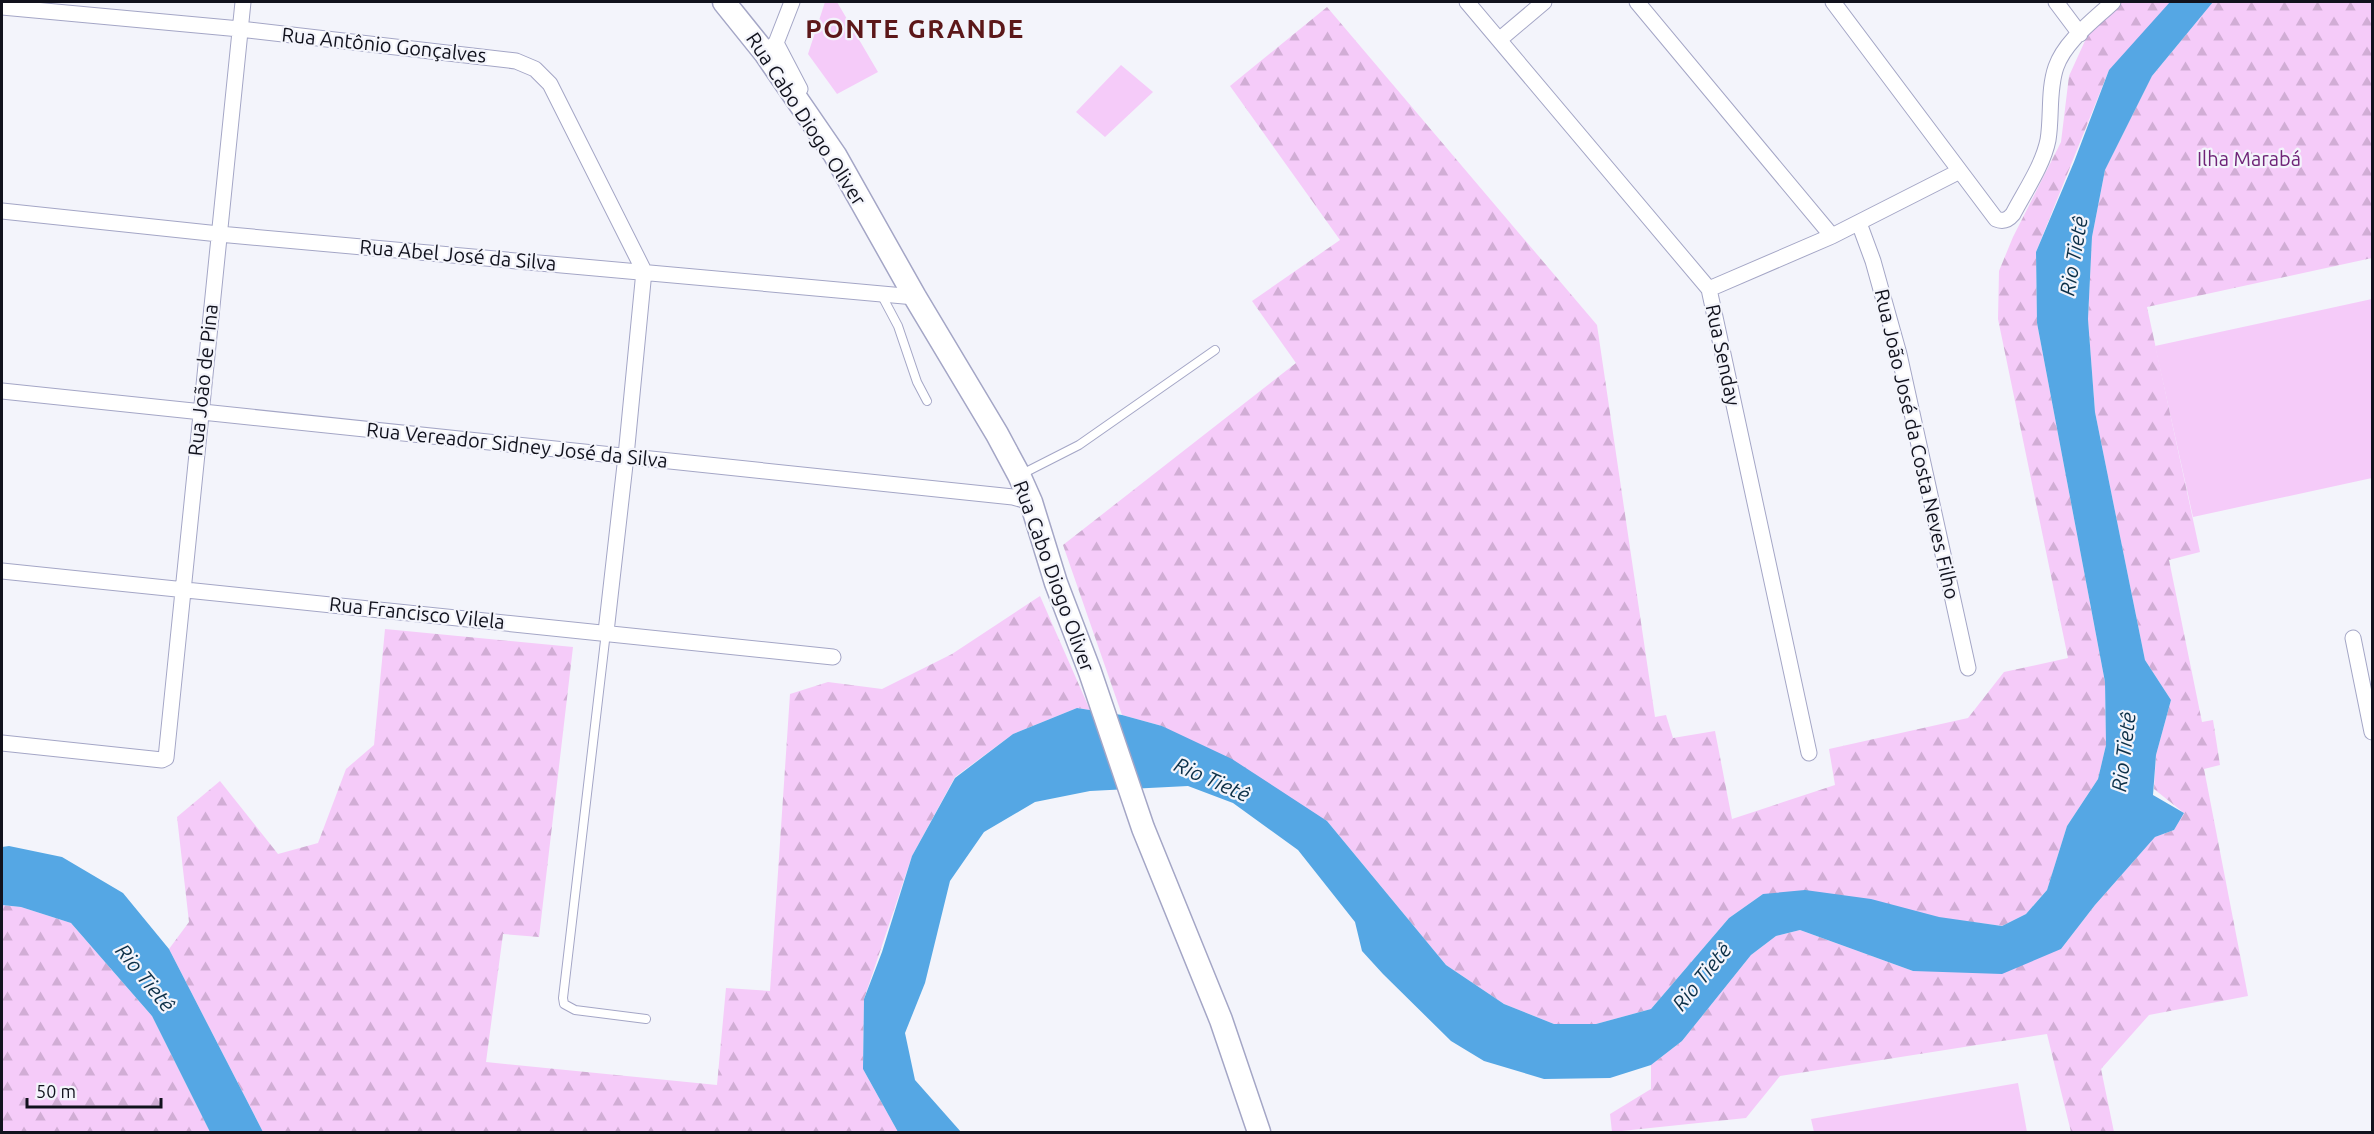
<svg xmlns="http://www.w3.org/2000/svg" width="2374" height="1134" font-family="Ubuntu,sans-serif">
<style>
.green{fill:#f5cbf9}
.forest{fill:url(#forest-firs)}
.water{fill:#55a7e4}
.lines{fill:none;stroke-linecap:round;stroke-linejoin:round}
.lane-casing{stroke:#a4a6c6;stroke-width:10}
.street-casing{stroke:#a4a6c6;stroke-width:17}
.secondary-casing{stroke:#a4a6c6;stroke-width:25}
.lane{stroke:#fff;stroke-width:8}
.street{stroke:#fff;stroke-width:15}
.secondary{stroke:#fff;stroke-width:22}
.labels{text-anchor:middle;stroke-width:4.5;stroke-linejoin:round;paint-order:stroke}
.street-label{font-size:20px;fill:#11121d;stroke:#f3f4fb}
.park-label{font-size:20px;fill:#6f2478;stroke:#f3f4fb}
.water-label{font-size:21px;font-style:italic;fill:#0c3048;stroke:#f3f4fb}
.district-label{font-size:26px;font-weight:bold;letter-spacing:1.5px;fill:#5c1719;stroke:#f3f4fb}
</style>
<defs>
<pattern id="forest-firs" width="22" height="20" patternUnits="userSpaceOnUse" patternTransform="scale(1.5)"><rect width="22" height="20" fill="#f5cbf9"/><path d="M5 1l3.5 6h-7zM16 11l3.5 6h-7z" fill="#d1add5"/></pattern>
</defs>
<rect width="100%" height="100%" fill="#f3f4fb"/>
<path class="green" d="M825,2H837L878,72L837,94L808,54Z
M1121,65L1153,92L1105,137L1076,112Z
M2372,299V478L2193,517L2155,346Z
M2018,1083L2027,1132H1814L1811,1119Z"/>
<path class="forest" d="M2121,2H2178L2109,70L2036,252L2037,323L2105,682L2106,745L2098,779L2067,826L2047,890L2026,914L2002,926L1763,894L1729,918L1651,1009L1596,1024H1554L1504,1004L1446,965L1327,821L1162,726L1122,715L1063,545L1296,363L1252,301L1340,240L1230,86L1327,7L1597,325L1655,717L1666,715L1673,738L1715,731L1732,819L1835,785L1829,749L1968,718L2004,672L2068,658L1998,319L1999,271L2013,237L2061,142L2069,76L2089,32Z
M2213,2H2372V258L2147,307L2200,552L2169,560L2202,722L2213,720L2220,765L2204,769L2248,996L2149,1015L2101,1069L2114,1132H2071L2047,1034L1780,1076L1746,1118L1612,1132L1610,1114L1651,1089V1065L1682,1041L1751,955L1776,936L1800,930L1913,971L2061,949L2095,905L2155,837L2174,830L2184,813L2154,789L2156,755L2171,700L2145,660L2095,412L2088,319L2092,237L2105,170L2152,76Z
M1040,596L1090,710L1077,708L1013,734L955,777L912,856L864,999L863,1069L898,1132H263L169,949L189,922L177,817L220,781L278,854L318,843L346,769L374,745L385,629L573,647L539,937L503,934L486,1062L717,1085L726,988L770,991L790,694L828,682L882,689L952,654Z
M2,905L21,907L71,923L152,1016L210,1132H2Z"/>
<path class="water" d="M2170,2H2213L2152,76L2105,170L2092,237L2088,319L2095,412L2145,660L2171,700L2156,755L2153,795L2184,813L2174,830L2155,837L2095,905L2061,949L2002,974L1913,971L1800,930L1776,936L1751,955L1682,1041L1651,1065L1610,1078L1544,1079L1484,1061L1451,1041L1383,974L1362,951L1355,922L1298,850L1233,803L1188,786L1090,791L1035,802L984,832L950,881L925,983L905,1033L915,1080L961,1132H898L863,1069L864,999L882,952L912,856L955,778L1013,734L1077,708L1122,715L1162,726L1232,759L1327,821L1446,965L1504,1004L1554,1024H1596L1651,1009L1729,918L1763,894L1805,890L1871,899L1939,917L2002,926L2026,914L2047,890L2067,826L2098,779L2106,745L2105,682L2037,323L2036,252L2074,162L2109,70Z
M9,846L62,857L123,893L169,949L263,1132H210L152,1016L71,923L21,907L2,905V847Z"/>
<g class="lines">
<defs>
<path id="lane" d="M881,294L898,326L917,382L927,401
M1020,475L1079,445L1215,350
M606,632L563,998L564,1004L575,1010L646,1019"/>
<path id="street" d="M1467,2L1709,289L1809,753
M1637,2L1832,236
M1833,2L1996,219C2003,222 2008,220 2013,214C2025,191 2043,165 2048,140C2052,116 2048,90 2056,67C2065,41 2094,20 2113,2
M2056,2L2080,34
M2,7L240,29L516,61L535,69L550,84L644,271
M1499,40L1544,2
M776,43L800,89
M769,49L776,43L792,2
M2,211L219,234L915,297
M1859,223L1873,261L1899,354L1968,668
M1709,289L1832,236L1958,172
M2,391L1013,497L1031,502
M2,571L833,657
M606,632L626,456L644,271
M2353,638L2372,732
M2,743L162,760L166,758L243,2"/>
<path id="secondary" d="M724,2L765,53L835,155L915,297L997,434L1019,475L1031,502L1056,583L1090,672L1143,828L1221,1020L1259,1132"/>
</defs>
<use href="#lane" class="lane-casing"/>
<use href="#street" class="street-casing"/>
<use href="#secondary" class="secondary-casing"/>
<use href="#lane" class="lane"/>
<use href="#street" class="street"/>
<use href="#secondary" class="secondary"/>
</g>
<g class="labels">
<g class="street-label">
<text transform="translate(384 45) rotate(6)" y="7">Rua Antônio Gonçalves</text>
<text transform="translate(806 119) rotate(57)" y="7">Rua Cabo Diogo Oliver</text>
<text transform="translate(458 255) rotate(5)" y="7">Rua Abel José da Silva</text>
<text transform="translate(1723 355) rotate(78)" y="7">Rua Senday</text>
<text transform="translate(203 380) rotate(-84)" y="7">Rua João de Pina</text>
<text transform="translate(1917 444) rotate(77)" y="7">Rua João José da Costa Neves Filho</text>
<text transform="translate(517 445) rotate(6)" y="7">Rua Vereador Sidney José da Silva</text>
<text transform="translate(1054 576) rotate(70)" y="7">Rua Cabo Diogo Oliver</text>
<text transform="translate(417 613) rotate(6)" y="7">Rua Francisco Vilela</text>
</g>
<g class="park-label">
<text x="2249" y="166">Ilha Marabá</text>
</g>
<g class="water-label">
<text transform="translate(2074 256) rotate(-80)" y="7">Rio Tietê</text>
<text transform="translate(2124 752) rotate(-83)" y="7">Rio Tietê</text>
<text transform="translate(1212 780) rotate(24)" y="7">Rio Tietê</text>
<text transform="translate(1702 977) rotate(-51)" y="7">Rio Tietê</text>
<text transform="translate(145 978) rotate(51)" y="7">Rio Tietê</text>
</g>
<g class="district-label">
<text x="915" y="38">PONTE GRANDE</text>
</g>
</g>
<rect width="2374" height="1134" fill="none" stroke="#11121d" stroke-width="6"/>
<path d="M27 1098v9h134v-9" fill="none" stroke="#11121d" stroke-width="3"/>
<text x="36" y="1098" font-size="18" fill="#11121d" stroke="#f3f4fb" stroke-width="4.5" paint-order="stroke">50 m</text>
</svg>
